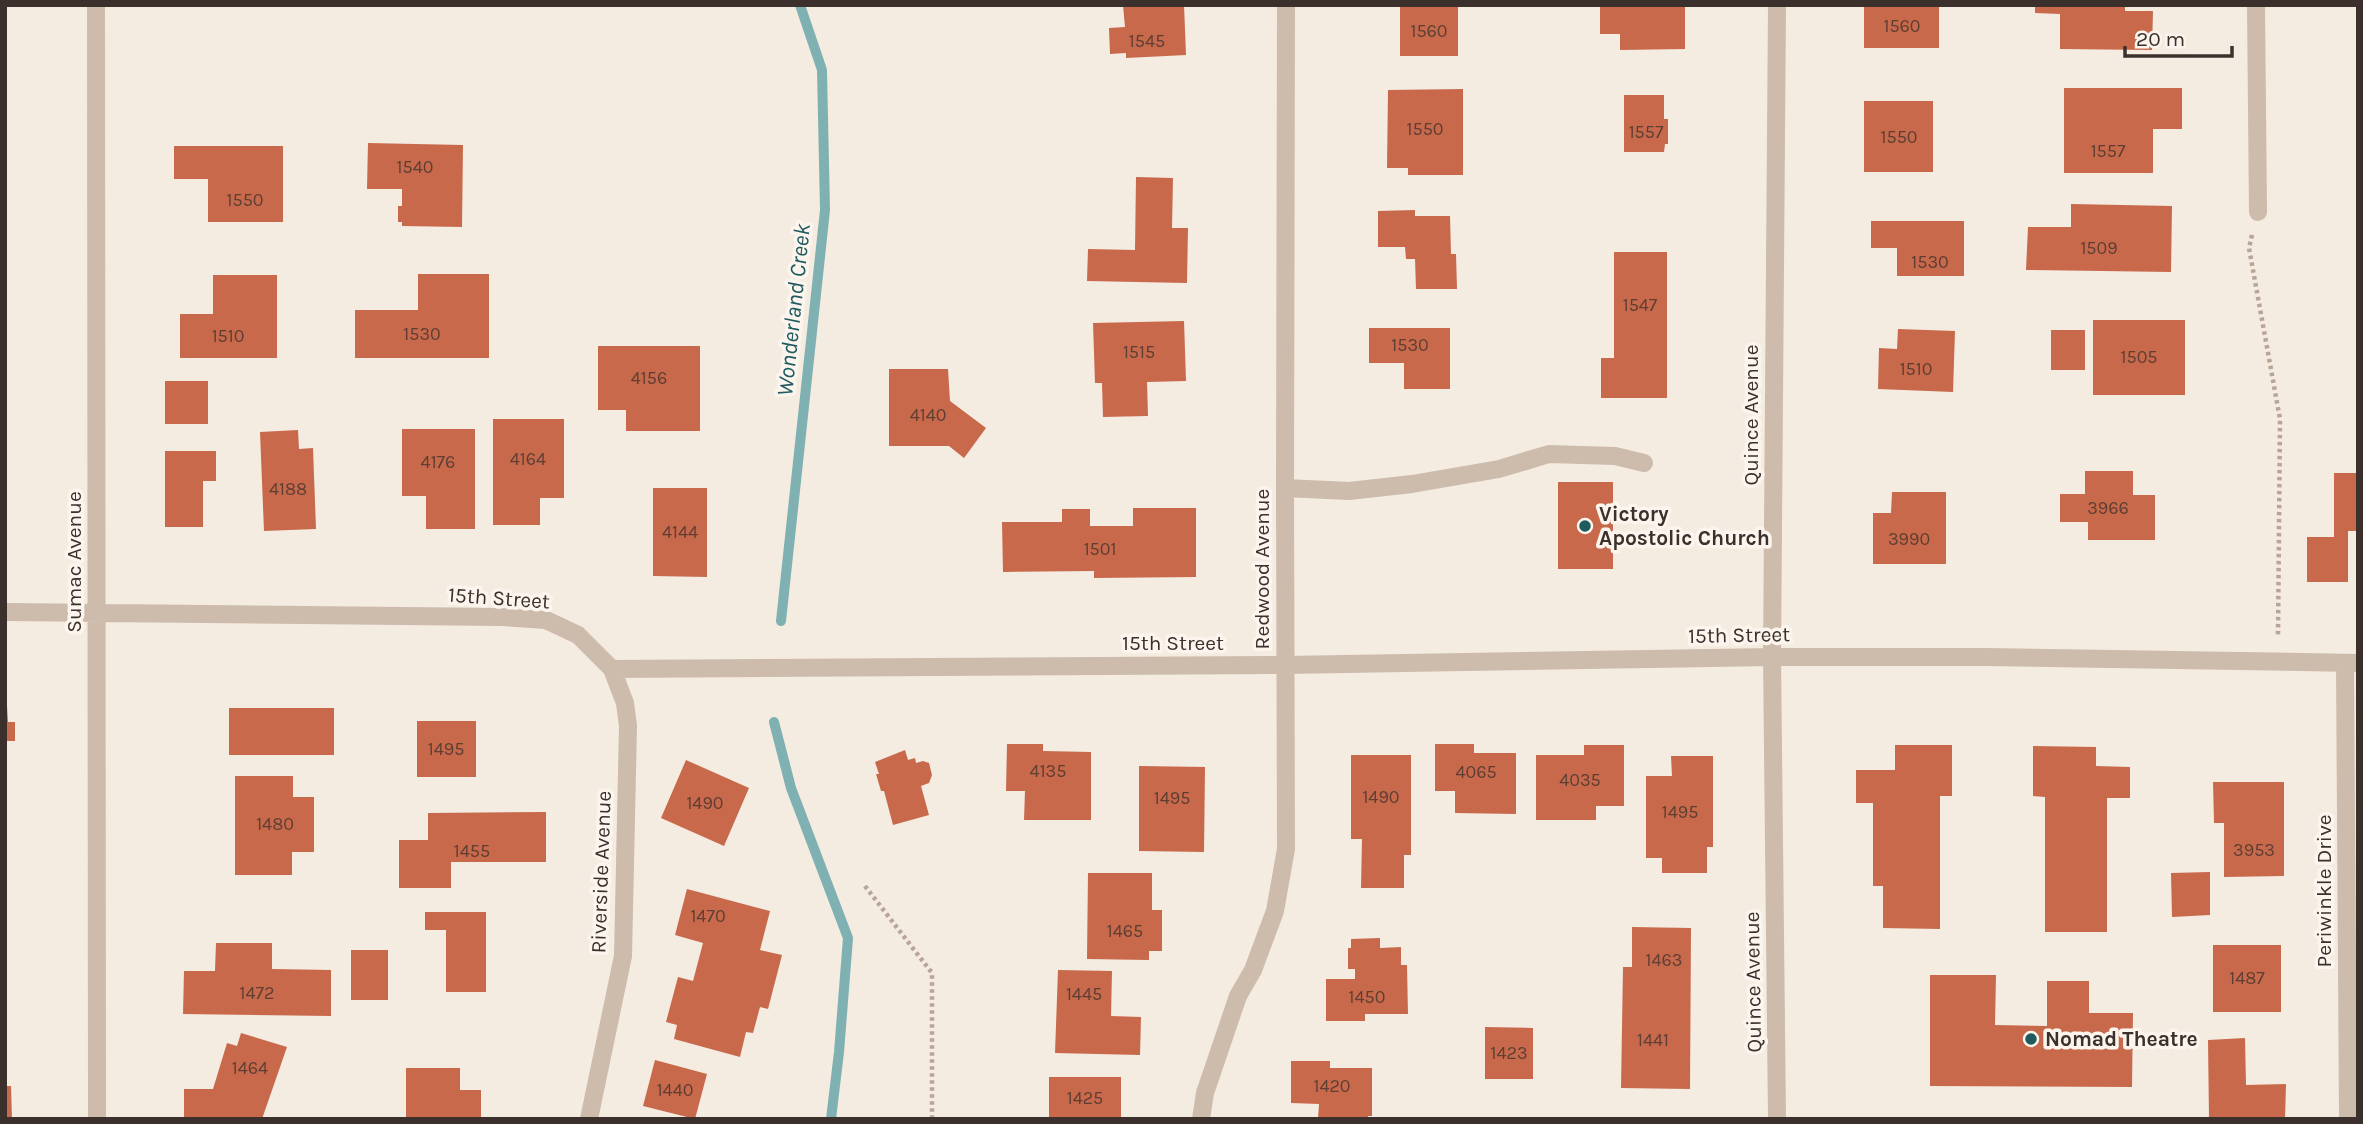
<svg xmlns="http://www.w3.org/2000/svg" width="2363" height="1124" font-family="Karla,sans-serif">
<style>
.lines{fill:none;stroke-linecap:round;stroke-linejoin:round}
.stream{stroke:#7fb0b2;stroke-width:10}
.building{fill:#c8694b}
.path{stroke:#b9a596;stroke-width:4.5;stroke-dasharray:3.5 3.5;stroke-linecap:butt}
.minor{stroke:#cdbbac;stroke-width:18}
.poi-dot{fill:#1f5a5e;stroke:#fbf5ee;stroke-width:2.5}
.labels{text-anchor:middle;stroke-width:7;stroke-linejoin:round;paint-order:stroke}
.number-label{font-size:18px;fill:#5e3e33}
.street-label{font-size:21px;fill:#3b302b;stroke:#fbf5ee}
.poi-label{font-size:21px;font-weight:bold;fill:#3b302b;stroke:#fbf5ee;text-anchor:start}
.water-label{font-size:23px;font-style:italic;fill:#1f5a5e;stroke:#fbf5ee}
</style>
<rect width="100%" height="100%" fill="#f4ebe1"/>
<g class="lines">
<path class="stream" d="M781,621L825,210L822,70L800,5
M774,722L791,788L848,938L839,1052L831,1119"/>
</g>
<path class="building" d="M1123,5H1184L1186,55L1126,58V53L1110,54L1109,28L1125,27Z
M1400,5H1458V56H1400Z
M1600,5H1685V49L1620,50V34H1600Z
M1864,5H1939V48H1864Z
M2035,5H2125V11H2153L2152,50L2060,49V14L2035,13Z
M2064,88H2182V129H2153V173H2064Z
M1463,89V175H1408V168H1387L1388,90Z
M1624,95H1664V119H1668V144H1665L1664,152H1624Z
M1864,101H1933V172H1864Z
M368,143L463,145L462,227L402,226V222H398V206H402V189H367Z
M174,146H283V222H208V179H174Z
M1136,177L1173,178L1172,228H1188L1187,283L1087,281L1088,249L1135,250Z
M2071,204L2172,206L2171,272L2026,270L2028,227H2071Z
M1415,210V216H1450L1451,254H1456L1457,289H1416L1415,259H1406L1405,247H1378V211Z
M1871,221H1964V276H1897V248H1871Z
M1614,252H1667V398H1601V358H1614Z
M418,274H489V358H355V310H418Z
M213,275H277V358H180V314H213Z
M2093,320H2185V395H2093Z
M1184,321L1186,381L1147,382L1148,416L1103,417L1102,383H1095L1093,323Z
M1369,328H1450V389H1404V363H1369Z
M1898,329L1955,331L1953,392L1878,389L1879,348L1897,349Z
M2051,330H2085V370H2051Z
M598,346H700V431H626V410H598Z
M889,369H948L950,401L986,428L964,458L949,446H889Z
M165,381H208V424H165Z
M493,419H564V498H540V525H493Z
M402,429H475V529H426V496H402Z
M298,430L299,449L313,448L316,529L264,531L260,432Z
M165,451H216V481H203V527H165Z
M2085,471H2133V495H2155V540H2088V522H2060V494H2085Z
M2334,473H2358V531H2348V582H2307V537H2334Z
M1558,482H1613V569H1558Z
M653,488H707V577L653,576Z
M1892,492H1946V564H1873V513H1891Z
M1133,508H1196V577L1094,578V571L1003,572L1002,522H1062V509H1090V526H1133Z
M5,706H7L8,722H15V741H5Z
M229,708H334V755H229Z
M417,721H476V777H417Z
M1007,744H1043V751L1091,752V820H1024L1025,791H1006Z
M1435,744H1474V753H1516V814L1455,813V791H1435Z
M1584,745H1624V806H1596V820H1536V755H1584Z
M1895,745H1952V796H1940V929L1883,928V886H1873V803H1856V770H1895Z
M2033,746L2096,747V766L2130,767V798H2107V932H2045V797L2033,796Z
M905,750L908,760L915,758L916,763L923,761L929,763L932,775L929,783L921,786L929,815L893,825L884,791H881L876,774H879L875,762Z
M1351,755H1411V855H1404V888H1361L1362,839H1351Z
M1671,756H1713V847H1707V873H1662V858H1646V776H1672Z
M686,760L749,788L724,846L661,818Z
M1139,766L1205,767L1204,852L1139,851Z
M235,776H293V797H314V852H292V875H235Z
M2213,782H2284V876L2224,877V823H2214Z
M546,812V862H451V888H399V840H428V813Z
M2210,872V915L2172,917L2171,873Z
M1088,873H1152V910H1162V951H1149V960L1087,959Z
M687,889L770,911L760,950L782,955L768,1009L760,1007L753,1033L746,1032L740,1057L674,1039L677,1025L666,1022L678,977L693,981L703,943L675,935Z
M425,912H486V992H446V930H425Z
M1632,927L1691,928L1690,1089L1621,1088L1623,967H1632Z
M1380,938V948L1401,947V965H1407L1408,1014H1365V1021H1326V979H1355V969H1348V948H1351V939Z
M216,943H272V969L331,970V1016L183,1014L184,971H215Z
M2213,945H2281V1012H2213Z
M351,950H388V1000H351Z
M1058,970L1112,971L1111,1016L1141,1017L1140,1055L1055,1053Z
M1930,975H1996L1995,1025L2047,1026V981H2089V1013H2133L2132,1087L1930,1086Z
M1485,1027L1533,1028V1079H1485Z
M241,1033L287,1047L262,1119H184V1089H213L227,1043L237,1046Z
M2245,1038L2246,1085L2286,1084L2285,1119H2209L2208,1040Z
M655,1060L707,1074L695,1119L643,1106Z
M1291,1061H1330V1068H1372V1116H1368V1119H1318L1319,1104L1291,1103Z
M406,1068H460V1090H481V1119H406Z
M1049,1077H1121V1119H1049Z
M5,1086H11L12,1119H5Z"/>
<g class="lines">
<path class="path" d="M2252,235L2249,248L2280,419L2278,636
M865,886L932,973V1119"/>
<path class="minor" d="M96,5L97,1119
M1777,5L1772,657L1777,1119
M2256,5L2258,212
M1285,488L1349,491L1412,484L1499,469L1549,454L1615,456L1644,463
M5,612L502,617L546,620L578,635L612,669L625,703L628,726L623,956L589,1119
M2345,664L2348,1119
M612,669L1285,665L1772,657H1987L2358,663
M1201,1119L1205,1093L1238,996L1253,970L1275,911L1286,849L1285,488L1286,5"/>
</g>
<g class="poi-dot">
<circle cx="1585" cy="526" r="7"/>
<circle cx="2031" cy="1039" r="7"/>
</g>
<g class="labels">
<g class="number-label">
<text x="1902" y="32">1560</text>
<text x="1429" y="37">1560</text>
<text x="1147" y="47">1545</text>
<text x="1425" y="135">1550</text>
<text x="1646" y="138">1557</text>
<text x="1899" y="143">1550</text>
<text x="2108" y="157">1557</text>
<text x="415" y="173">1540</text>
<text x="245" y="206">1550</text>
<text x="2099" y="254">1509</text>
<text x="1930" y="268">1530</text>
<text x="1640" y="311">1547</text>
<text x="422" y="340">1530</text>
<text x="228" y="342">1510</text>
<text x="1410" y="351">1530</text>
<text x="1139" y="358">1515</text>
<text x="2139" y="363">1505</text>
<text x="1916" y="375">1510</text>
<text x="649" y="384">4156</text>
<text x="928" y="421">4140</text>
<text x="528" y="465">4164</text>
<text x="438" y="468">4176</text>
<text x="288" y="495">4188</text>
<text x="2108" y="514">3966</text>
<text x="680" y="538">4144</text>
<text x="1909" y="545">3990</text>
<text x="1100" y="555">1501</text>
<text x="446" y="755">1495</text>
<text x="1048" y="777">4135</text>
<text x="1476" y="778">4065</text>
<text x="1580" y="786">4035</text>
<text x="1381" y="803">1490</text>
<text x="1172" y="804">1495</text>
<text x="705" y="809">1490</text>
<text x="1680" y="818">1495</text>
<text x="275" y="830">1480</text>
<text x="2254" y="856">3953</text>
<text x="472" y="857">1455</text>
<text x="708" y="922">1470</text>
<text x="1125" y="937">1465</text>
<text x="1664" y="966">1463</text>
<text x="2247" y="984">1487</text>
<text x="257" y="999">1472</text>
<text x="1084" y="1000">1445</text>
<text x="1367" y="1003">1450</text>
<text x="1653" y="1046">1441</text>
<text x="1509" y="1059">1423</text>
<text x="250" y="1074">1464</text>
<text x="1332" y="1092">1420</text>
<text x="675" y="1096">1440</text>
<text x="1085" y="1104">1425</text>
</g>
<g class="street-label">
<text transform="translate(1751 415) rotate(-90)" y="7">Quince Avenue</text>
<text transform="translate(74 562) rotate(-90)" y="7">Sumac Avenue</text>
<text transform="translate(1262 569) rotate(-90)" y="7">Redwood Avenue</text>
<text transform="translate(499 598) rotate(4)" y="7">15th Street</text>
<text transform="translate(1739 635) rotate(-1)" y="7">15th Street</text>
<text x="1173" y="650">15th Street</text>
<text transform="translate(601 872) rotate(-88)" y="7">Riverside Avenue</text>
<text transform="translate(2324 891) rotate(-90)" y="7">Periwinkle Drive</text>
<text transform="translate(1753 982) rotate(-91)" y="7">Quince Avenue</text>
</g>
<g class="poi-label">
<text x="1599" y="521">Victory<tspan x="1599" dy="24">Apostolic Church</tspan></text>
<text x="2045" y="1046">Nomad Theatre</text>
</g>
<g class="water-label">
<text transform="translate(793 310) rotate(-84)" y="8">Wonderland Creek</text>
</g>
</g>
<rect width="2363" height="1124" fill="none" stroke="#3b302b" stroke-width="14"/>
<path d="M2125 46v10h107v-10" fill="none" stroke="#3b302b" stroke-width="3.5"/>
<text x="2136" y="46" font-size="21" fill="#3b302b" stroke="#fbf5ee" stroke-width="5" paint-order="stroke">20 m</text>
</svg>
